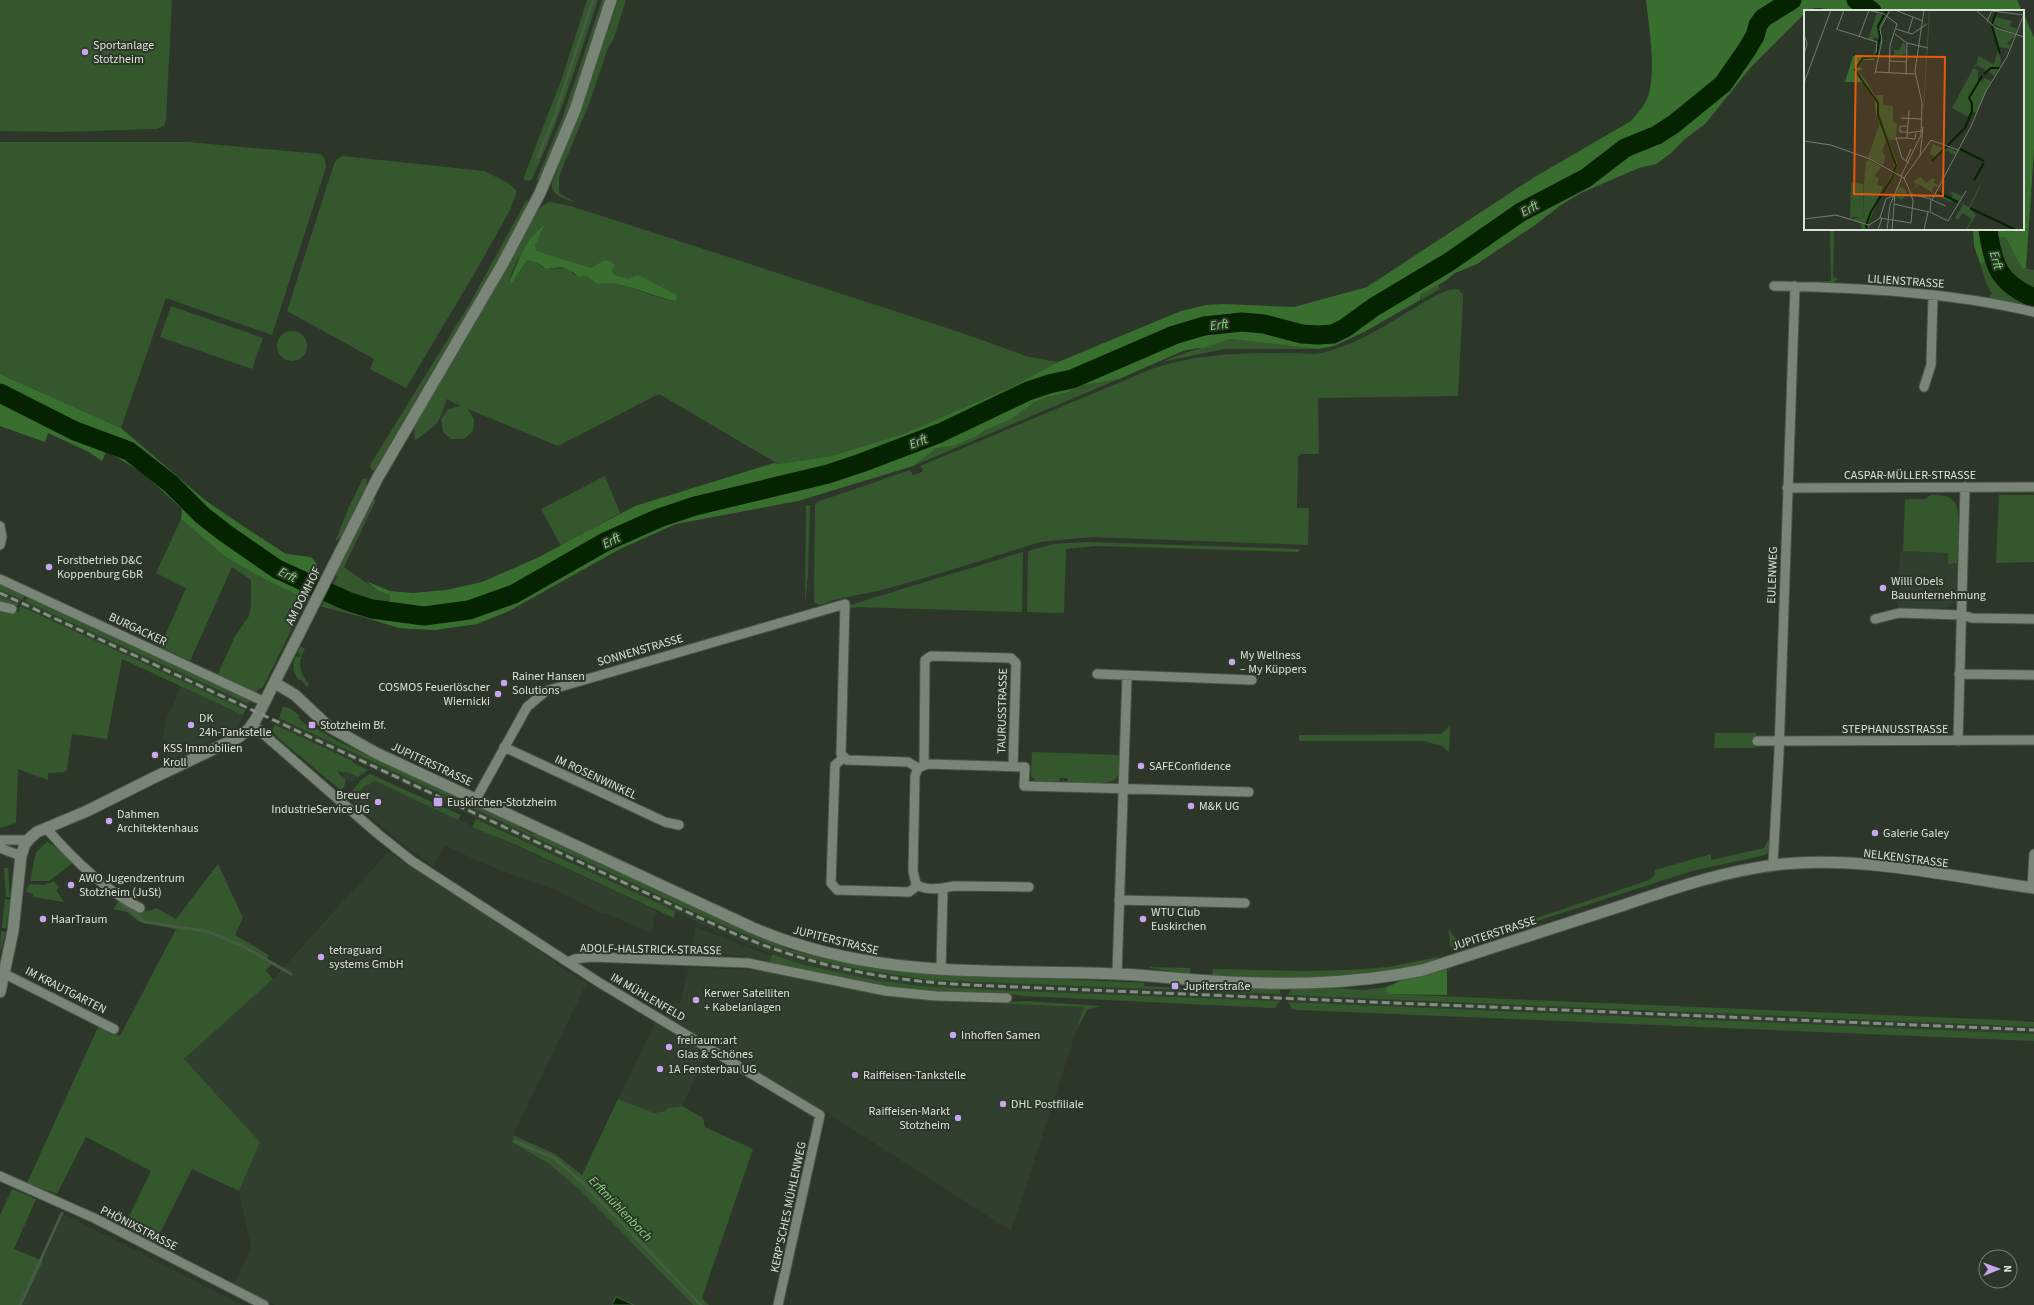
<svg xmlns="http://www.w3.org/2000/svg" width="2034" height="1305" font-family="'Source Sans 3',sans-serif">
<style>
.built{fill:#31402e}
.green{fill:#34572d;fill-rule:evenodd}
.forest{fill:#386f2e}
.water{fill:#052201;stroke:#455b42}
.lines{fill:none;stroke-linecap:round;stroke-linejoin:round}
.stream{stroke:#455b42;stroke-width:3}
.river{stroke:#052201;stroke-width:19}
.minor-casing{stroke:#4b5549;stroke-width:11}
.tertiary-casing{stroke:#4b5549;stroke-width:13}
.secondary-casing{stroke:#4b5549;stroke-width:13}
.minor{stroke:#798677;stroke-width:9}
.tertiary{stroke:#798677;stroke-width:11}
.secondary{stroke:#798677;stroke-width:11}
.rail{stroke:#858e83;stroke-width:3;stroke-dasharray:8 4;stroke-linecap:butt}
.poi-dot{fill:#c9a5ee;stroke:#2c372a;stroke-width:1.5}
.labels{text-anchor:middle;stroke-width:4;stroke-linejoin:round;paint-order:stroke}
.poi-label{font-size:12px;fill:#dae1d8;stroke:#2c372a;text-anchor:start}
.street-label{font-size:12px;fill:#dae1d8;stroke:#2c372a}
.water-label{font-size:13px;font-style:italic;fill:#89d67c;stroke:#2c372a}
.inset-river{fill:none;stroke:#052201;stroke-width:2}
.inset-road{fill:none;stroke:#727b70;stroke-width:1}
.view{fill:#e8590c;fill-opacity:0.15;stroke:#e8590c;stroke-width:2}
.inset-edge{fill:none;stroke:#dae1d8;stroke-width:2}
</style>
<rect width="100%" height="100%" fill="#2c372a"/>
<path class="built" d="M1900,551L1948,553L1952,564L1957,563L1956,597L1951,605L1941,609L1898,608Z
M0,590L22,600L19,604L0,596Z
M24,601L65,619L248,704L245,710L152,668L20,606Z
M181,686L243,715L237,727L233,730L165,763L169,742L162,739L168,713H170Z
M279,718L718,923L760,941L811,958L883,973L928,980L1281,994L1280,1001L1019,991L921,986L875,980L804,965L772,954L710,928L353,760L275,725Z
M345,771L356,776L353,783L342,777Z
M375,781L657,911L653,919L654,927L650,933L603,912L602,914L558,891L497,869L445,846L433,866L401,843L350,800L364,787Z
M388,852L554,960L557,965L586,984L513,1135L515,1144L548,1163L583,1193L693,1305H275L234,1284L251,1248L239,1191L260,1142L184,1059L273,979Z
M695,927L771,956L770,961L728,954L692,952Z
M689,967L762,971L869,993L933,1001L1084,1007L1011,1231L829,1114L665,1016L668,1005L674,1004V1002L680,1004Z
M1287,995L2034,1027V1034L1288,1002Z
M656,1021L708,1051L682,1106L668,1108L665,1111L654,1113L618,1099Z
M64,1214L242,1305H22Z"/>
<path class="green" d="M0,0H172L166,120L164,126L157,129L60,132L0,131Z
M587,0H598C578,61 559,121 532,179L528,181L523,179L562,78Z
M602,0H606L567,114L540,180L536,181L563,116Z
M618,0H626L614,38L608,48L589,104L564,164L559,177V193L574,202C564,198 551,196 552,183L588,89Z
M0,142H188L321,154L325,159L326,167L272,335L166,298L121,428L0,374Z
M343,156L484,171L508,183L517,191L510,210L476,271L406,388L370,369L374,359L287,311L334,164L337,159Z
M527,199L528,203L524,212C478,300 423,383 375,471L372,470L370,467L372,462L470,303Z
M550,202L570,206L636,227L959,332L1029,357L1058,362L1009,388L903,434L831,456L778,464L659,394L558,446L468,409L474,419L473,431L464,439H451L443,432L441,419L448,409L461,406L447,399C443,408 442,419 434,426C428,431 422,435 416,440L414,439L415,421C450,363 486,305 519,246C527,232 533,208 550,202ZM545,226L535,246L537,251L591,268L602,261L615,275L629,280L638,275L654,284L676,301C651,299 624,279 598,284L590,276L575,275C566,264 556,271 545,268C538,266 536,259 527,260L513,282L509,285C510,266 532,237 545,226Z
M1830,229H1834L1833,277L1839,279L1831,283L1798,282L1831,281Z
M1999,236L2005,237C2012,247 2016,258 2023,268L2034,270V294C2007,284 1999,267 1993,241L1994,238Z
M1989,257C1998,279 2010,294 2034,302V308L1991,299L1989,296L1992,294L1986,283L1980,263L1986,261Z
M1438,285L1440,289L1421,300L1420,295Z
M1458,289L1463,294V299L1458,396L1318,398L1319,454H1301L1298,457L1297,508H1309L1308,545L1092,537L1040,542L945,572L882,590L833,600L820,605L814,602L815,505L817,502L910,470L913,475L922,472L923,469L920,466L1154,368C1207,351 1261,352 1316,354C1361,346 1399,315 1439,294L1448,290Z
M171,306L263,338L252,369L160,337Z
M277 346a15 15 0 1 1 30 0a15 15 0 1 1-30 0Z
M1230,339L1318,349H1224L1162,362C1185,351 1206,347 1230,339Z
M1119,379L913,466L937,448L954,446L975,437L985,430L1010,420L1035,402L1047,397L1063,394L1084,385Z
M605,476L620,513L561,546L541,509Z
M363,478L367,479L366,487L341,536L335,542L349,507Z
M1930,495C1938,495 1948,494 1954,501C1962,512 1957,549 1957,563L1948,564V553L1903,551L1905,499H1926Z
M1999,495H2034V562L1996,563Z
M372,498L376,500L344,567L378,591L390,595L389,607L352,599L331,589L337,576L335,575Z
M806,505H810L808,575L805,604Z
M181,519L227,558L264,579L300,596L292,628L263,687L255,692L218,674L235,636L249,616L251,605V580L232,567L190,661L160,647L186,588L156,573Z
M1085,542L1301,549L1298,552L1130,547L1095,546L1066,549L1064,613L1027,612L1028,551L1054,544Z
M1023,552L1022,612L857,607L849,609L850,605Z
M0,584L25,596L22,600L0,590Z
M0,596L19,604L17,606L0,604Z
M27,597L250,700L248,704L238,699L24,601H26Z
M326,597L366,611V618L322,607L320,605H322Z
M20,606L245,710L243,715L122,659L107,739L72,734L67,769L65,772L48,773V780L18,769L16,823L0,828V608L19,612Z
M300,646L305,649C297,663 299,672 309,684L307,687L301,680H299C292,672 292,665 296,656L300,657L301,654L298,653Z
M283,707C289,706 295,712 300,716L298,718L309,727L311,725L335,740L519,825V827L533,834L536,832L790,950L846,963L905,972L1144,983V986L1184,988L1185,984L1279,989L1281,994L928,980C889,974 849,969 810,958C778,949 749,936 718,923L279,718Z
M275,725L353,761L352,762L368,770L358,777L345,771L344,773L339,771L338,773L346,780L344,787L341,790L339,789L277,737L272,730Z
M1450,726L1449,752L1442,746L1423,741H1299V735L1441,734Z
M1715,733H1756L1755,748H1714Z
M1032,752L1120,755C1119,761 1121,772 1117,777C1111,787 1079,782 1068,782L1067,778H1060L1059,782L1036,781L1031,776Z
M370,774L461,815L458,820L375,781L364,787L350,800L347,797L362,779Z
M476,819L675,911L674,918L514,844L472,827Z
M1768,840H1771L1770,851L1765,855L1692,871L1454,948L1450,946L1449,929C1454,938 1458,942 1469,941L1649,880L1654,876L1655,870L1711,854V860L1764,848Z
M47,842L63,851L74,862L49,881H30L36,852Z
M218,864L243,918L235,935L269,955L266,961L272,964L266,970L273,979L184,1059L260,1142L239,1191L192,1169L155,1243L124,1227L151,1171L86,1137L57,1194L27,1183L99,1025L120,1036L176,929L139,922L127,912L113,909L121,898C133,907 141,916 156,908L176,919Z
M4,868H8L10,897H6Z
M54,881L59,887L56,890L64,902L33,897V894L26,892L29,884L44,885Z
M5,899L10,900L6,928H2Z
M1,931L6,932L0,953Z
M772,954L804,965L833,971L875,980L921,986L1019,991L1280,1001L1276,1007L1273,1008L1023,996L998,992L957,993L894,988L769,962Z
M1438,957L1437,960C1364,982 1287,978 1212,975L1213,969L1302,971L1350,970L1388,967Z
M1150,967L1190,968V974L1150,968Z
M1387,987L1386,991L1389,994L2003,1020L2034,1022V1027L1287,995L1293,989L1335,988L1364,990Z
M1027,1001L1101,1006L1087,1010L1076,1031L1084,1007L1009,1004L1011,1002Z
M1288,1002L2034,1034V1041L1298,1010L1292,1009Z
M618,1099L654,1113L665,1111L668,1108L682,1106L703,1118L705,1127L753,1149L702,1298L709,1305H693L583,1193L548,1163L515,1144L513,1135L555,1154L582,1175Z
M12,1189L36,1199L14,1249L43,1261L22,1305H0V1215Z"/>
<path class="forest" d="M1646,0H2017L2022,11H1824L1823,8H1815L1805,11V13L1752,66L1705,124L1685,139L1670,154L1656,164L1639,168L1581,193L1561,205L1535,225L1477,264L1455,273L1445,281L1420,295V300L1366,331L1334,346L1318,349L1230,339L1204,348H1198L1183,351L1119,379L1084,385L1063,394L1047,397L1035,402L1010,420L985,430L975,437L954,446L937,448L913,466L900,470L798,501L676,524L620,549L509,611L477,624L435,630L412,629L399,628L366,618V611L389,607L390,595L378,591L366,581L390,591L413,593L446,590L482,582L537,558L635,506L774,463L778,464L831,456L903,434L1009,388L1058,362L1181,311L1206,305L1224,304L1294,307L1367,287L1533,178L1631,121C1639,112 1648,102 1650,89C1655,61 1649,28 1646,0Z
M2023,12L2034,38V150L2026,268L2023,269C2016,259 2012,247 2005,237L1994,238L1986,261L1980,263L1974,246L1973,229H2023Z
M545,225L535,246L537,251L591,268L602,261H610L614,265L612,272L615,275L628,279L638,275L677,295L676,301C653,297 620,279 598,284C590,280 588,273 579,277L573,272L562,267L546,269L538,263L527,260L513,282L509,285L510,280C519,260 526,237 545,225Z
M0,374L121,428L205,500L240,524L286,554L311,557L317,564L300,596L264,579L227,558L181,519L182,509L143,473L106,451L102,461L89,452L48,433L45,442L0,426Z
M1447,968V995L1388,994L1386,991L1387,987L1405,979Z"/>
<path class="water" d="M616,1297L634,1305H612Z"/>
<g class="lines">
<path class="stream" d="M538,157L555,115L593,0
M523,599L526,587
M121,903L145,922L206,931L241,945L291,974
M514,1141L554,1158L583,1183L701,1305
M20,1305L62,1213"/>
<path class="river" d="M1856,0L1872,11
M1988,229C1993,266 1999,283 2034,298
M0,393L75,431L129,451L171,484L202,515L225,533L277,569L347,601L372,609L424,616L469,610L514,594L605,542L659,518L695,506L828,474L861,463L940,433L1028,391L1049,384L1072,379L1174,335L1204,326L1242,322L1264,324L1302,334L1318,335L1333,334L1345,328L1374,307L1449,262L1521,212L1586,178L1625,148L1657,135L1674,124L1723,84L1746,51L1755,36L1758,25L1763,18L1792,0"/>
<defs>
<path id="minor" d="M1774,286C1861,288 1949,292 2034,312
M1924,387L1931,365L1933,295
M1787,488L2034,487
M0,526L2,537L0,545
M0,579L265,702
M0,606L12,609
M1875,619L1899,613L1962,615L1972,618L2034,619
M1097,674L1252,680
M1959,674L2034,675
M253,725L378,834L412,861L600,983L820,1115L778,1305
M1757,741L2034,740
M1958,741L1965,487
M504,747L665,822L679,825
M844,757L835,765L831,883L837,890L909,892L917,886
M924,765L925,660L931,656L1011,658L1016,663L1013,767
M476,799L527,707L546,691L845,604L841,754L847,760L908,762L918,768
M46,828C72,858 105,890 140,908
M0,840H28
M0,848L21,856
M1773,865L1779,752L1795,286
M1029,887L954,886C943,888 926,892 916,884L913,871L915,776L918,768L928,764L1025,767L1024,786L1249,792
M2032,888L2034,854
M1119,900L1245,903
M568,962L575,959L591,957L748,963L886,991L936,996L1007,998
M941,969L943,888
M5,974L114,1029
M1117,974L1127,676
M0,1176L94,1218L264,1305"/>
<path id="tertiary" d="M275,683L295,695L328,726L376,753L753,928C874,980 991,969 1118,974C1144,975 1170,978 1196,980C1272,985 1348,986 1423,970C1489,949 1555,927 1621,906C1674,888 1727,870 1783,864C1863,856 1954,877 2034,888"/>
<path id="secondary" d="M0,992L13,931L21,856L25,844L30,838L37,832L87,811L153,778L239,737L249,729L256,719L377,479L502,265L540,193L575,110L611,0"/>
</defs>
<use href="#minor" class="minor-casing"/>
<use href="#tertiary" class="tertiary-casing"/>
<use href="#secondary" class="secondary-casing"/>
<use href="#minor" class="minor"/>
<use href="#tertiary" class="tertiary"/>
<use href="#secondary" class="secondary"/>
<path class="rail" d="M0,593L724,929C805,965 883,981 971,985L2034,1030"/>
</g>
<g class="poi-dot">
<circle cx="85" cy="52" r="4"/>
<circle cx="49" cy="567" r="4"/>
<circle cx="1883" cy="588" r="4"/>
<circle cx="1232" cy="662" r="4"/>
<circle cx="504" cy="683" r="4"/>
<circle cx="498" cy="694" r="4"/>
<circle cx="191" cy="725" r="4"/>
<rect x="308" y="721" width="8" height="8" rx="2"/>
<circle cx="155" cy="755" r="4"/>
<circle cx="1141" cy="766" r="4"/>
<circle cx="378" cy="802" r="4"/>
<rect x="433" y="797" width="10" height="10" rx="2"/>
<circle cx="1191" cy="806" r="4"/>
<circle cx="109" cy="821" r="4"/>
<circle cx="1875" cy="833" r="4"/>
<circle cx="71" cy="885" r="4"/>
<circle cx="43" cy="919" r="4"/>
<circle cx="1143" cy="919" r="4"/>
<circle cx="321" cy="957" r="4"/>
<rect x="1171" y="982" width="8" height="8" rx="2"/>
<circle cx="696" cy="1000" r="4"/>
<circle cx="953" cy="1035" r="4"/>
<circle cx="669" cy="1047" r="4"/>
<circle cx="660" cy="1069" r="4"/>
<circle cx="855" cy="1075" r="4"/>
<circle cx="1003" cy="1104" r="4"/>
<circle cx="958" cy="1118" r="4"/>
</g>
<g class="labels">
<g class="poi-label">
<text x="93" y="49">Sportanlage<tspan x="93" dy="14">Stotzheim</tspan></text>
<text x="57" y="564">Forstbetrieb D&amp;C<tspan x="57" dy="14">Koppenburg GbR</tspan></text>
<text x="1891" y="585">Willi Obels<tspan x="1891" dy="14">Bauunternehmung</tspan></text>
<text x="1240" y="659">My Wellness<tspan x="1240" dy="14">– My Küppers</tspan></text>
<text x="512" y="680">Rainer Hansen<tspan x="512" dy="14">Solutions</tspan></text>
<text x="490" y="691" text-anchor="end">COSMOS Feuerlöscher<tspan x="490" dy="14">Wiernicki</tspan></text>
<text x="199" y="722">DK<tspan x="199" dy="14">24h-Tankstelle</tspan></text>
<text x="320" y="729">Stotzheim Bf.</text>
<text x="163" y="752">KSS Immobilien<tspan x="163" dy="14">Kroll</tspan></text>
<text x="1149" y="770">SAFEConfidence</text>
<text x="370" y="799" text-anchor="end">Breuer<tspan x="370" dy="14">IndustrieService UG</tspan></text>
<text x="447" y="806">Euskirchen-Stotzheim</text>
<text x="1199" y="810">M&amp;K UG</text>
<text x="117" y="818">Dahmen<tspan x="117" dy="14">Architektenhaus</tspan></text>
<text x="1883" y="837">Galerie Galey</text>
<text x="79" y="882">AWO Jugendzentrum<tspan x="79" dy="14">Stotzheim (JuSt)</tspan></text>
<text x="1151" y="916">WTU Club<tspan x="1151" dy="14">Euskirchen</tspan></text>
<text x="51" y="923">HaarTraum</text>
<text x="329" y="954">tetraguard<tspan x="329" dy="14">systems GmbH</tspan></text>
<text x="1183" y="990">Jupiterstraße</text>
<text x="704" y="997">Kerwer Satelliten<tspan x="704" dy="14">+ Kabelanlagen</tspan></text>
<text x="961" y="1039">Inhoffen Samen</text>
<text x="677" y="1044">freiraum:art<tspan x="677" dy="14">Glas &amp; Schönes</tspan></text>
<text x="668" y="1073">1A Fensterbau UG</text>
<text x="863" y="1079">Raiffeisen-Tankstelle</text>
<text x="1011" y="1108">DHL Postfiliale</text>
<text x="950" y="1115" text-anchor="end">Raiffeisen-Markt<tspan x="950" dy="14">Stotzheim</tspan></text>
</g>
<g class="street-label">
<text transform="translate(1906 281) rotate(4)" y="4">LILIENSTRASSE</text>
<text x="1910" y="479">CASPAR-MÜLLER-STRASSE</text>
<text transform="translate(1772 575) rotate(-88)" y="4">EULENWEG</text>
<text transform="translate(303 596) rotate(-63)" y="4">AM DOMHOF</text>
<text transform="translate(138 629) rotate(25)" y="4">BURGACKER</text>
<text transform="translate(640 650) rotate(-16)" y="4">SONNENSTRASSE</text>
<text transform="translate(1002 711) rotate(-89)" y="4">TAURUSSTRASSE</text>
<text x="1895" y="733">STEPHANUSSTRASSE</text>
<text transform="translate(432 764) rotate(25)" y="4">JUPITERSTRASSE</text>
<text transform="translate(596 777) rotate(25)" y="4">IM ROSENWINKEL</text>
<text transform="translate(1906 858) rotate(7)" y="4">NELKENSTRASSE</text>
<text transform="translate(1494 933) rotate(-18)" y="4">JUPITERSTRASSE</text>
<text transform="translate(836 940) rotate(14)" y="4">JUPITERSTRASSE</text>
<text transform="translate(651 949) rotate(1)" y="4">ADOLF-HALSTRICK-STRASSE</text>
<text transform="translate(66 990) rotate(27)" y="4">IM KRAUTGARTEN</text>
<text transform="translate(648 997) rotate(30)" y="4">IM MÜHLENFELD</text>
<text transform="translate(788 1207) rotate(-78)" y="4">KERP’SCHES MÜHLENWEG</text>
<text transform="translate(139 1228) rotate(27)" y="4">PHÖNIXSTRASSE</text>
</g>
<g class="water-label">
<text transform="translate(1529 208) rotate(-29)" y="5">Erft</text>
<text transform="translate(1997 260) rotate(74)" y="5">Erft</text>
<text transform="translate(1219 324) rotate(-7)" y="5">Erft</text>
<text transform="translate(918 441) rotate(-21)" y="5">Erft</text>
<text transform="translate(611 540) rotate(-26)" y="5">Erft</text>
<text transform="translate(288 574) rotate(26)" y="5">Erft</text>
<text transform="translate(621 1208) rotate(46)" y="5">Erftmühlenbach</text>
</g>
</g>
<g transform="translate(1804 10)">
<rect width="220" height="220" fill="#2c372a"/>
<path d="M125,0H126L120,97L119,98ZM193,1L192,7L208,11L206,16L213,19L211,24L187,13ZM73,3L82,7L76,17L77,33L70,50L68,48L75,29L70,27L69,31L64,30ZM189,17L211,25L203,34L207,36L206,39L195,37ZM100,31L103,43L86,49V46H90V40H95ZM194,39L197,52L195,57L189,58H195L190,66L184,61L187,57L183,61L173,55L170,58L174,61V70L178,72L180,68L187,71L172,103L168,101L169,93L166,91L167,101L164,107L148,98L171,55L173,54L174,46L190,54ZM72,85H79V95L89,96V112L93,113L92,130H85L75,104V95ZM76,113L82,132L78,140L81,147L79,155L64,147H63L20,132L64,147ZM129,134L139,138L143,135L142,137L153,142L151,145L140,139L128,151L131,146L126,144ZM65,150L77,157L71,166L75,168L73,174L79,177L62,213L57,212L66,215L65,220L58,219L57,214L48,209L56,207H48L47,210L32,206L16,208L32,205L46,209L47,172L59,174V208L60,172L62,152ZM117,167L122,173L128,168L131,170L130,173L135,175L134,177L130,176L128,180L131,184L114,174L112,178L111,177L113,174L109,171ZM98,168L95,177L100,178L103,184L107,186H101L98,190L91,186L84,201ZM176,175H177L166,198L213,220L165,198L172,205L163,220H161L168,209L159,203L154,210L151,208L159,195L155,192L165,197ZM146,181L158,186L154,192L148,189L146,192L131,185L136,183L147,189L149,186Z" fill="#34572d"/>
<path d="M59,45L71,46L70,50H59L55,57L59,59L53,61L62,71L75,93V104L93,153L92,160H90V152L72,104L71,91L59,72H41L49,46ZM88,164L91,165L90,167L81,177L64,213L62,212Z" fill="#386f2e"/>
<path class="inset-river" d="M188,14L193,0M188,16L196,44M180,64L187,58H195M156,139L180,151M128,151L161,118L168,101V93L165,88L178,66M170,170L180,153M133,182L154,192M166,198L212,220M63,220L62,215L67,202L89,166L92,155L74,105V93L51,60L59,48L72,47L76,27L74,16L83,0"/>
<path class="inset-road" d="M64,0L80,4L93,14L86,35L85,63M91,0L119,11M172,0L192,18L220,27M188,1L220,5M183,12L188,0M32,19L73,32L72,43M33,19L40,0M92,19L108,24L123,14M104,23L109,7M0,24L3,34L0,45M91,24L103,33L102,65M55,27L65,0M103,33L124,38M86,51L103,52M72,62L111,64M71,64L78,30L76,19L86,0M0,73L27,0M97,108L118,109M103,122H96V116H103M104,123L117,121M103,128L111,129L112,123M0,131L27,135L66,149L100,168L107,184L127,189L126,202L144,211M116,146L119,117M102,151L107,139M105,153L98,148L92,128H103L105,100M97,166L117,125L118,93L111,61L120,0M100,168L127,130L154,140M128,190L167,116L182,81L203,47L220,4M128,190L142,196M90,194L125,202M76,208L82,189L89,186M0,209L32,205L65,215L76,208L107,213M144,211L162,181M107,213L109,191L107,184M74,220L78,208M83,220L86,195L98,167M88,220L91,184M120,220L124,202"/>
<path class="view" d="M52,46L141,47L139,186L50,184Z"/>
<rect width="220" height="220" class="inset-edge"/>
</g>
<g transform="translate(1998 1269) rotate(89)"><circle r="19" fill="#2c372a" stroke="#727b70"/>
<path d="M0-3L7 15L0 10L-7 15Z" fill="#c9a5ee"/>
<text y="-6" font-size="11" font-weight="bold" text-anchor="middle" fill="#dae1d8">N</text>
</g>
</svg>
